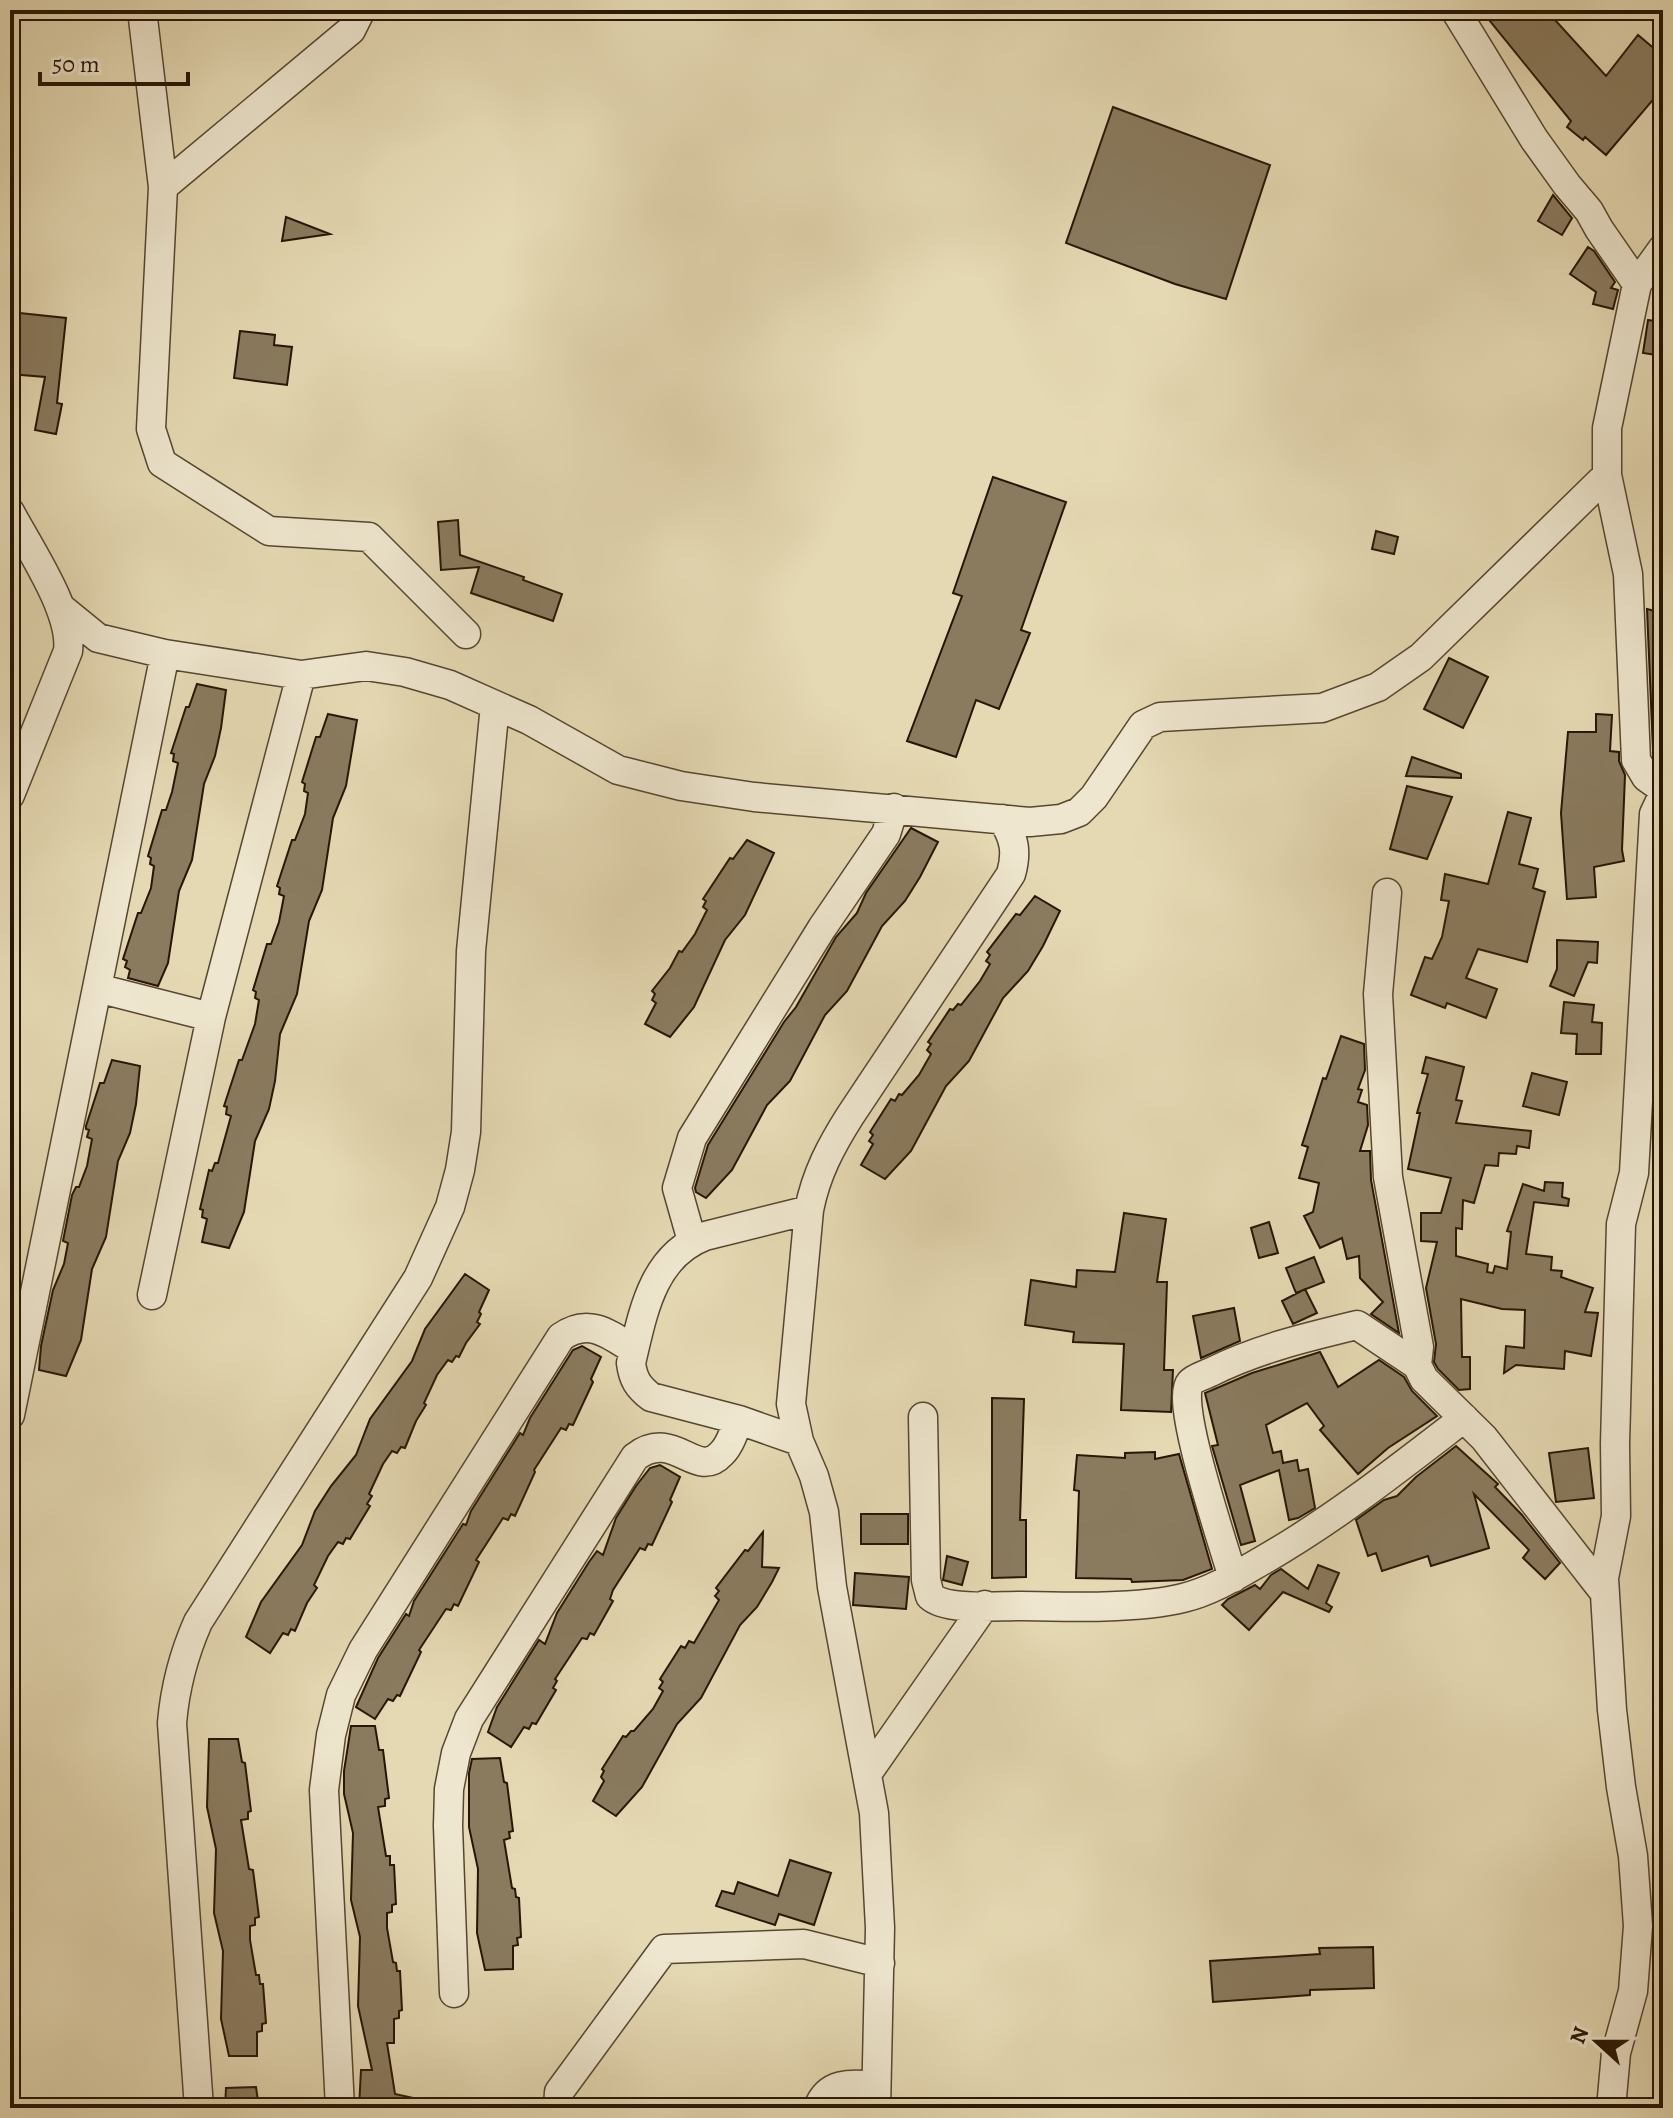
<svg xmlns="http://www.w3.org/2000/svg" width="1673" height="2118" font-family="Alegreya,serif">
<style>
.building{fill:#8a7b5f;stroke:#271604;stroke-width:2}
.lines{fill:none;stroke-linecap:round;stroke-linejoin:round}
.minor-casing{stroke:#564730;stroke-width:31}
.minor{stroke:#eee6ce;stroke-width:28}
</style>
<rect width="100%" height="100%" fill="#e5d9b3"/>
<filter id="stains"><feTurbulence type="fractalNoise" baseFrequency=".0025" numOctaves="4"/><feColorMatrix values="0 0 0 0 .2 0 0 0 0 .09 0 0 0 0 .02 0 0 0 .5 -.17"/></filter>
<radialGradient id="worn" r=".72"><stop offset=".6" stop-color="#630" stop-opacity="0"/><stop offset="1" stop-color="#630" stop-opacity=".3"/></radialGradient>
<path class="building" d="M1481,10H1546L1606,76L1638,35L1663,56V88L1606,155L1585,137L1583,140L1567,127L1571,121Z
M1113,107L1270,165L1226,299L1175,284L1066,243Z
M1553,195L1572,218L1562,235L1538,221Z
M286,217L330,234L282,241Z
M1588,247L1594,251L1615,282L1611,288L1618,290L1613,309L1593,304L1596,292L1570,274Z
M10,312L66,318L57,403L62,404L56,434L35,430L45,377L10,374Z
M1648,320L1663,322V356L1643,353Z
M240,331L275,335L274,345L292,347L287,385L234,378Z
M993,477L1066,502L1021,630L1030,633L999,709L976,700L956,757L907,741L962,596L953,593Z
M458,520L460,555L524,577L523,580L562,594L553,621L471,593L479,567L441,570L438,522Z
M1376,531L1398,537L1394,554L1372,549Z
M1647,609L1663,613V739L1658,738L1656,751L1653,750Z
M1449,658L1488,677L1463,728L1424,709Z
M197,684L226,690L221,728L215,756L204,784L192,860L179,891L168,963L158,986L128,978L130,970L125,967L127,961L123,959L138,913H141L151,888L154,866L150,864L151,858L148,856L162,810H166L172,792L178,763L173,761L174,754L171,753L186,707H189Z
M328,714L357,720L346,786L333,818L322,890L309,921L297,994L280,1034L275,1081L269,1109L255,1141L244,1212L229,1248L202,1242L207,1219L202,1217L203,1210L200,1209L209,1170L212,1171L215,1163H218L231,1116L226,1114L227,1107L224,1106L239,1060H242L255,1024L259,1000L255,998L256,992L253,990L267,944H271L279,922L284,896L279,894L280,888L277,886L292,840H295L305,814L308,793L304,791L305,784L302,782L316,737H320Z
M1596,714L1612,715L1610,751L1619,752V761L1625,775L1622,850L1624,861L1594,867L1596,897L1567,899L1561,813L1568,732H1596Z
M1412,757L1461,774V778L1406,776Z
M1407,786L1452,797L1427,859L1390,849Z
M1508,812L1531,818L1519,864L1538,869L1533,888L1545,892L1527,962L1478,949L1466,978L1497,989L1486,1018L1447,1003L1445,1008L1411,995L1425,957L1432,959L1442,937L1449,901L1441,900L1445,874L1488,884Z
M911,828L938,842L920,877L905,901L882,926L847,991L825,1015L790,1081L767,1105L732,1170L706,1198L696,1192L695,1188L708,1145L784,1022L796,1007L836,937L857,913L866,893Z
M747,840L774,853L745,915L725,940L694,1007L670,1037L645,1024L656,1003L652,1000L655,994L652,991L670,968L679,951L682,952L695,934L707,910L703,907L706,901L703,899L730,858L733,859Z
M1035,896L1060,911L1043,946L1028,971L1003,998L969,1061L946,1086L911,1151L885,1179L861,1165L873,1144L869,1141L873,1135L870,1132L891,1099L895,1101L899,1094L902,1095L919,1075L931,1054L927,1050L931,1044L928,1042L950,1009L953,1010L958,1004L961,1005L980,981L990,964L986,961L990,955L987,952L1016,914L1020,915Z
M1557,940L1598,942L1597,963L1588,962L1574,996L1550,986L1557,969Z
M1564,1002L1594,1005L1592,1022L1602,1023L1601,1054H1576L1577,1034L1561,1033Z
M1341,1036L1364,1044L1365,1070L1358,1089L1362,1090L1358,1102L1367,1105L1368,1125L1360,1151H1370L1371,1180L1399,1333L1371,1314L1383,1302L1360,1278L1359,1256L1347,1259L1342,1238L1320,1248L1304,1216L1313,1212L1319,1183L1299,1178L1308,1147L1302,1145L1323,1078L1326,1079Z
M1426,1057L1464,1067L1456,1100L1462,1101L1456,1123L1531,1131L1529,1148L1517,1146L1516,1154L1499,1153L1498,1166L1485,1165L1474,1203L1463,1200L1462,1229L1456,1228V1256L1488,1264L1487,1272L1493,1273L1495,1266L1507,1269L1511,1232L1507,1231L1523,1184L1544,1191L1545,1182L1563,1183L1562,1197L1569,1199L1568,1206L1534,1202L1526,1254L1552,1257L1551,1270L1562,1271L1561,1277L1593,1288L1585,1312L1598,1313L1591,1356L1565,1351L1564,1369L1516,1365L1504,1373L1506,1346L1524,1348L1525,1310L1502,1309L1461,1299L1462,1357H1470V1389L1459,1390L1438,1369L1434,1362L1436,1344L1426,1288L1437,1242L1421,1241V1213H1441L1451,1178L1408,1169L1420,1113H1417L1428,1074L1422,1073Z
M112,1060L140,1066L136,1104L130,1133L118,1161L106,1237L92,1269L81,1340L66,1376L39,1370L41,1346L53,1290L64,1264L68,1243L63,1241L72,1195L76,1187H79L87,1166L92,1139L87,1137L89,1130L86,1129V1126L100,1083H104Z
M1532,1073L1567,1082L1559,1115L1523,1106Z
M1124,1213L1166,1219L1157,1282H1167L1164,1370H1173L1171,1412L1121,1410L1124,1344L1073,1342L1074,1332L1025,1325L1031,1280L1076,1287L1077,1270L1115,1272Z
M1269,1222L1278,1253L1259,1258L1251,1228Z
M1314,1257L1324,1282L1296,1293L1286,1268Z
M465,1274L489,1290L479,1312L481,1314L477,1322L480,1324L466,1343L459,1357L456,1356L452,1362L448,1360L437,1375L424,1403L426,1405L416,1421L405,1448L401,1447L397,1453L392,1451L383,1464L369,1494L372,1496L367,1504L370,1506L350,1539L346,1538L343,1544L338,1542L328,1556L314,1585L317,1588L307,1603L295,1631L291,1629L288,1635L283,1633L270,1653L246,1637L261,1602L302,1545L315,1511L331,1486L356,1455L370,1419L412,1361L425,1329Z
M1305,1289L1317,1313L1293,1324L1282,1301Z
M1234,1308L1240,1341L1201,1358L1193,1316Z
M582,1346L601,1357L591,1379L593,1382L573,1425L569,1424L566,1430L561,1428L534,1470L535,1472L515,1516L511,1514L508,1520L503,1518L476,1560L479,1562L458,1606L454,1604L451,1610L446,1609L419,1650L421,1652L400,1696L397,1695L393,1701L388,1699L375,1719L356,1707L378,1658L406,1614L409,1616L414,1601L463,1524L466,1525L471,1511L520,1433L523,1435L530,1418L573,1350Z
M1320,1352L1338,1387L1379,1360L1404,1377L1412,1391L1437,1416L1388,1448L1358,1474L1320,1430L1324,1426L1307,1403L1266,1425L1273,1453L1281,1451L1283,1463L1297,1460L1299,1471L1308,1469L1315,1508L1298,1518L1289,1520L1279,1470L1240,1485L1255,1541L1241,1545L1212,1446L1218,1445L1205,1393L1252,1373Z
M992,1398L1024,1399L1020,1520H1026V1577L992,1578Z
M1456,1446L1498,1484L1495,1487L1522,1515L1560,1563L1545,1579L1523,1558L1529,1550L1474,1494L1489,1548L1431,1566L1428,1556L1382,1571L1376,1553L1368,1556L1356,1520L1384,1500L1397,1496L1416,1477Z
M1588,1448L1594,1498L1556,1502L1549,1453Z
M1155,1452V1459L1179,1454L1212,1569L1183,1580L1132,1582L1131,1579L1076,1578L1079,1491L1074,1490L1077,1455L1125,1458V1453Z
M660,1465L680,1477L670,1500L672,1502L652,1545L648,1544L645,1550L640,1548L613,1590L610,1599L613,1601L594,1635L590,1633L587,1639L582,1638L555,1679L557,1681L553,1688L556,1690L536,1724L532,1723L529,1729L524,1727L511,1747L488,1732L497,1707L539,1640L545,1644L557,1613L589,1562L597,1551L603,1555L616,1518L636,1486L650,1468Z
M861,1514H908V1544H861Z
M763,1532L762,1567L779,1568L772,1582L757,1607L740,1625L701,1698L677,1724L642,1787L616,1816L593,1801L604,1781L601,1777L604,1771L602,1769L623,1736L626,1737L631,1731H634L653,1709L663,1691L659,1688L663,1682L660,1679L681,1646L685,1648L689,1641L694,1643L719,1600L715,1596L719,1591L716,1588L745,1550L748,1551Z
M947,1556L968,1562L962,1585L943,1580Z
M1318,1565L1339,1573L1326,1603L1332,1607L1329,1612L1283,1592L1249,1630L1222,1605L1228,1599L1255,1585L1260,1589L1271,1575L1281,1569L1308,1589Z
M855,1573L909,1577L906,1609L853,1605Z
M351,1726H375L379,1750H383L389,1798L385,1799V1806L378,1807L386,1856H390V1865H394L396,1904L392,1905V1912L387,1913V1928L393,1962L396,1963L397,1971H400L402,2010L399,2011V2018L394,2019V2043H387L395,2094L427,2101L426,2108H359L361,2070H372L358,2006L360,1937L351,1900L353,1833L344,1794V1771Z
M209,1739H238L242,1762L245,1763L251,1811L248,1812V1819L241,1820L249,1869L253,1870L259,1917L255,1918V1925L250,1926V1940L256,1975H259L260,1984H263L266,2023L262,2024V2031L257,2032V2056H229L221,2019L223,1951L214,1913L216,1849L207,1807Z
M500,1758L504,1782L507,1783L513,1831L509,1832L510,1838L504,1840L512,1888L515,1889L516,1897L519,1898L521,1937L517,1938L518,1945L513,1946V1969L485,1970L477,1933L478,1869L469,1827V1773L472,1759Z
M790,1860L831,1873L814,1925L779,1914L775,1925L716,1906L722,1891L734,1894L738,1882L778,1896Z
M1373,1947L1374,1988L1310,1990V1995L1213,2002L1210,1961L1320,1954L1319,1948Z
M256,2087L259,2108H225L226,2088Z"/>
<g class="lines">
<defs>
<path id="minor" d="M142,10L163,187L151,429L162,463L269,531L369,537L466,634
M1455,10L1534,139L1567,185L1589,211L1599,229L1637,284
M163,187L351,30L361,10
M1663,248L1637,284L1607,428V475L1628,574L1636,760L1646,777L1663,789
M10,512C29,548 73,612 68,651L10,795
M60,607L98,638L165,654L301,675L366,666L405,672L450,685L529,720L618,770L681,786L754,797L1030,822L1061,819L1079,812L1094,797L1143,725L1160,717L1322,708L1378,687L1421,657L1607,475
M1387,893L1378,994L1388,1177L1419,1347L1417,1365
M97,988L211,1017
M692,1241L677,1188L692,1138L822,928L886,834L894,808
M152,1295L211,1017L301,675
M10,1415L165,654
M923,1417L926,1580L930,1596C946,1611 996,1606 1018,1606C1064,1607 1140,1609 1183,1598C1212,1591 1239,1574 1265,1559C1336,1518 1399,1468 1464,1418
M799,1441L739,1420L651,1397C638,1387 633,1379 631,1363C643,1313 652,1256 705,1236L809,1210
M1233,1578C1225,1549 1174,1401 1190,1383C1194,1378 1205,1375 1211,1372C1257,1349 1307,1337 1357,1325L1417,1365L1424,1379L1484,1438L1604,1592
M867,1774L985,1605
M454,1993L448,1826L449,1789L456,1753L469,1719L635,1457C674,1427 696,1481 721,1454C730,1446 734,1431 739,1420
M199,2108L172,1723C175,1687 183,1656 198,1622L418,1278L450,1207L460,1170L466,1132L471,951L495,705
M340,2108L324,1790L331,1735L341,1695L363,1650L561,1337C589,1317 609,1334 634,1350
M558,2108L559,2092L664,1949L804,1944L880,1963
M818,2108C828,2081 852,2084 876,2086
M876,2108L880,1928L874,1813L832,1587L824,1512L814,1476L799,1441L791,1404L809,1210C816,1174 831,1146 850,1116L1011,874C1017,853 1015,838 1002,819
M1611,2108L1616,2053L1633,1991L1638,1926L1633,1856L1621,1787L1612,1710L1604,1578L1616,1516L1615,1444L1621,1224L1634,1173L1654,814L1663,795"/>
</defs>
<use href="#minor" class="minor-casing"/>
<use href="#minor" class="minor"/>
</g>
<rect width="1673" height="2118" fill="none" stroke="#e5d9b3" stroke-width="40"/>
<rect x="12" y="12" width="1649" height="2094" fill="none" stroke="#271604" stroke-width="4"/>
<rect x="20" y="20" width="1633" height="2078" fill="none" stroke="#271604" stroke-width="2"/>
<g transform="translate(1597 2042) rotate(291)" stroke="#eee6ce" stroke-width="6" paint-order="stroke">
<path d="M0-6L14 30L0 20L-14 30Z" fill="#271604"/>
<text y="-12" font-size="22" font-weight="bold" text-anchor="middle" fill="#271604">N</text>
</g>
<path d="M40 72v12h148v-12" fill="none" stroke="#271604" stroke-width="4"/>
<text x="52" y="72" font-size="24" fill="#271604" stroke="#eee6ce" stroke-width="6" paint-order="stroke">50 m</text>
<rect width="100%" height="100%" filter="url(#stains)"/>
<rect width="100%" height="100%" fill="url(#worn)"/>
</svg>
